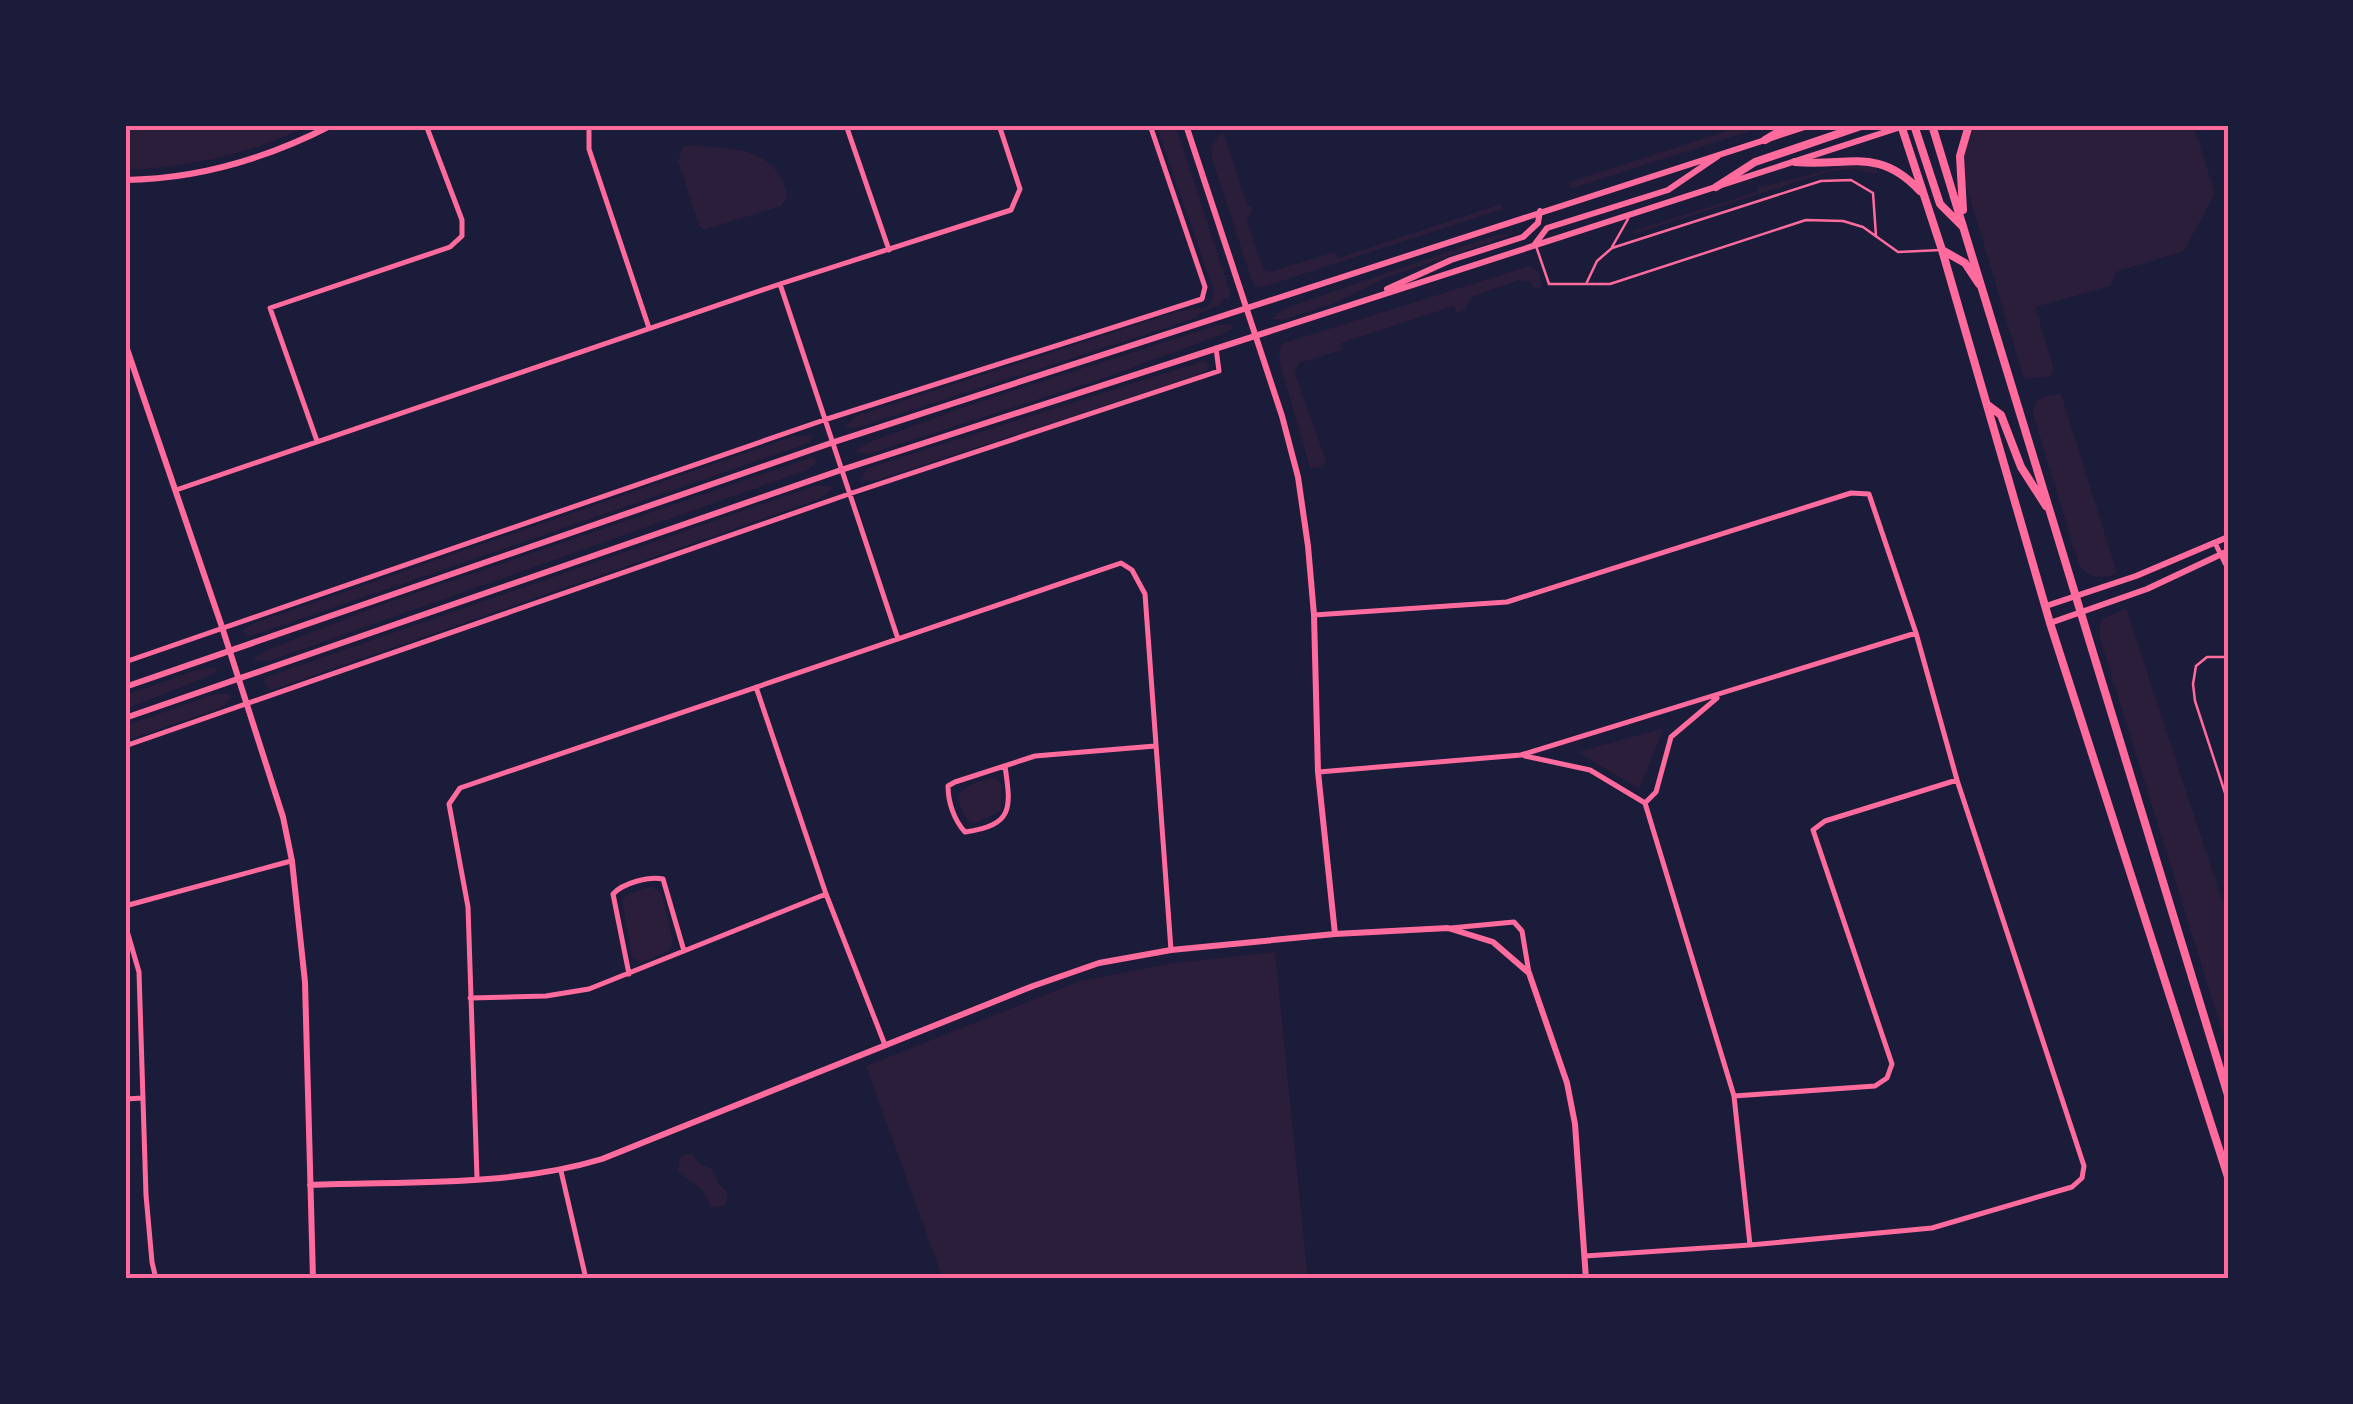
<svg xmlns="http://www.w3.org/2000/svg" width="2353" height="1404" font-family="'PT Sans',sans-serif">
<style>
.green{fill:#2a1e3b}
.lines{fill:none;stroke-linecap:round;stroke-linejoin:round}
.service{stroke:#ff6b9d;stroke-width:2.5}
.minor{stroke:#ff6b9d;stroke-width:5}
.tertiary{stroke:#ff6b9d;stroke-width:6}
.secondary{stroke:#ff6b9d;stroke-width:6}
.primary{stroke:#ff6b9d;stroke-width:8}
.neatline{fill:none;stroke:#ff6b9d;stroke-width:4}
</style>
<rect width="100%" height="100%" fill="#1b1b3a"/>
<path class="green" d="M125,125H310C251,154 190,167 125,170Z
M1156,125H1175L1230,291L1229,299L1224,298L1219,305L1198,314L1199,317L856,428L843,427L859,415L1176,312L1207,307L1212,301L1213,288Z
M1746,125H1769L1570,189L1569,182Z
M1975,125H2193L2215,193L2184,251L2116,272L2110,286L2035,307L2054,370L2050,376L2025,379L2023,376L1964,178V153Z
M1223,131L1247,205L1253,208L1247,221L1263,269L1269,272L1335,252L1338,258L1501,204L1503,209L1260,288L1253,284L1212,159L1211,147Z
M689,145C726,149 769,145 784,185C788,195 788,198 781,206L704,230L699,225L678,161L683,147Z
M1844,166H1876L1878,174L1851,169L1828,172L1634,234L1633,231L1757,192V188Z
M1516,233L1386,278L1332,304L1283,320L1271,319L1283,309L1496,235Z
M1530,266L1538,272L1542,287L1534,289L1531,282L1519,280L1471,297L1465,310L1456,313L1454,306L1341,343L1342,350L1299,363L1295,374L1326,461L1322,467L1310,468L1279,360L1280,348L1284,343Z
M1232,324L1233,328L1223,334L1104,378L869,454L854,452L867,443L978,402L1218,325Z
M1203,361L1211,366L1202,374L877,480L859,481L868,468Z
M2061,394L2117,573C2102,579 2089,580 2079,565L2033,413C2033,397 2048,395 2061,394Z
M814,435L809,443L254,635L246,636L243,631L252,624L794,436Z
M812,457L818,462L807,470L269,661H255L254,659L265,651L375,607Z
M814,486H830L832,489L819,499L269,691L264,678Z
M2126,608L2228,919V1050L2099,635L2101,620Z
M216,667L217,671L209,676L125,709V695L194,671Z
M215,694H229L232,698L220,708L125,741V726Z
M1664,728L1639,789L1578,752Z
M990,778L997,779L1002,786L1001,811L976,823L969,821C947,792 963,787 990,778Z
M651,887L661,892L673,941L669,951L642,962L632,957L622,900L628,894Z
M1275,952L1308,1279H943L866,1066L1080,981L1173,963Z
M685,1154H692L702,1165L712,1169L719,1184L728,1193L725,1206L711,1208L703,1191L678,1172L679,1158Z"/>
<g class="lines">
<path class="service" d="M1536,246L1549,284H1610L1806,220L1843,221L1863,227L1898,252L1941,250
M1612,247L1628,219
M1587,282L1597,261L1612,248L1821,181L1851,180L1873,193L1876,236
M2228,657H2207L2196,666L2193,684L2195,701L2228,802"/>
<path class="minor" d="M589,125V149L649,328
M846,125L889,250
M780,284L898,639
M317,441L270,308L450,247L462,236V220L426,125
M176,490L780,284L1011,210L1020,189L999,125
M2215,543L2228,569
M1314,615L1507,602L1851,493L1869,494L1916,633L1957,780L2084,1166L2082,1178L2072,1187L1932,1228L1750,1245L1585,1256
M125,662L824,420L1202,299L1205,287L1150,125
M756,687L826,894L885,1045
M125,746L849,494L1219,371L1216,348
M1525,756L1590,770L1645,803L1734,1096L1750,1245
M1005,766C1011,808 1014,825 965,832C954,820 948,802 948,786L955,782L1035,756L1155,746
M1319,772L1521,755L1916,633
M1645,803L1656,792L1671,737L1717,698
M125,906L291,861
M125,924L139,972L146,1195L152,1262L156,1279
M1451,928L1514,922L1522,931L1529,973
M629,974L613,894C623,883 649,876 663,879L684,951
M470,998L546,996L589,989L826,894
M1734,1096L1875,1086L1887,1078L1892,1064L1813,830L1825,821L1957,780
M125,1099L143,1098
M561,1171L586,1279
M477,1178L468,907L449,804L460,788L1121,563L1132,570L1145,594L1171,950"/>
<path class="tertiary" d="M1186,125L1282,416L1298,477L1308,546L1314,615L1318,772L1335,934
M125,180C197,179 268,158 332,125
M125,343L222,627L283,817L292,861L305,982L313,1279
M2046,606L2136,576L2228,537
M2050,623L2147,589L2228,551
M310,1185C407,1181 509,1187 602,1159L1033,986L1099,963L1171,950L1335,934L1448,928L1493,942L1529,973L1567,1083L1575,1124L1586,1279"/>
<path class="secondary" d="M1535,244L1547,228L1668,190L1718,156
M1387,289L1451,260L1523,237L1538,223L1540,211
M125,687L831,443L1811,125
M125,718L841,470L1907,125"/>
<path class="primary" d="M1901,125L1942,250L2050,623L2228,1177
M1914,125L1940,204L1962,226
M1932,125L2228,1095
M1765,140L1790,125
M1795,162C1848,167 1878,146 1920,191
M1716,187L1755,162L1864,125
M1963,210L1960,156L1969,125
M1942,250L1965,263L1979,284
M1989,406L2001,415L2021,467L2046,506"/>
</g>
<rect width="2353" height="1404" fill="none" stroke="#1b1b3a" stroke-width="255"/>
<rect x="128" y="128" width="2098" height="1148" class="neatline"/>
</svg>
